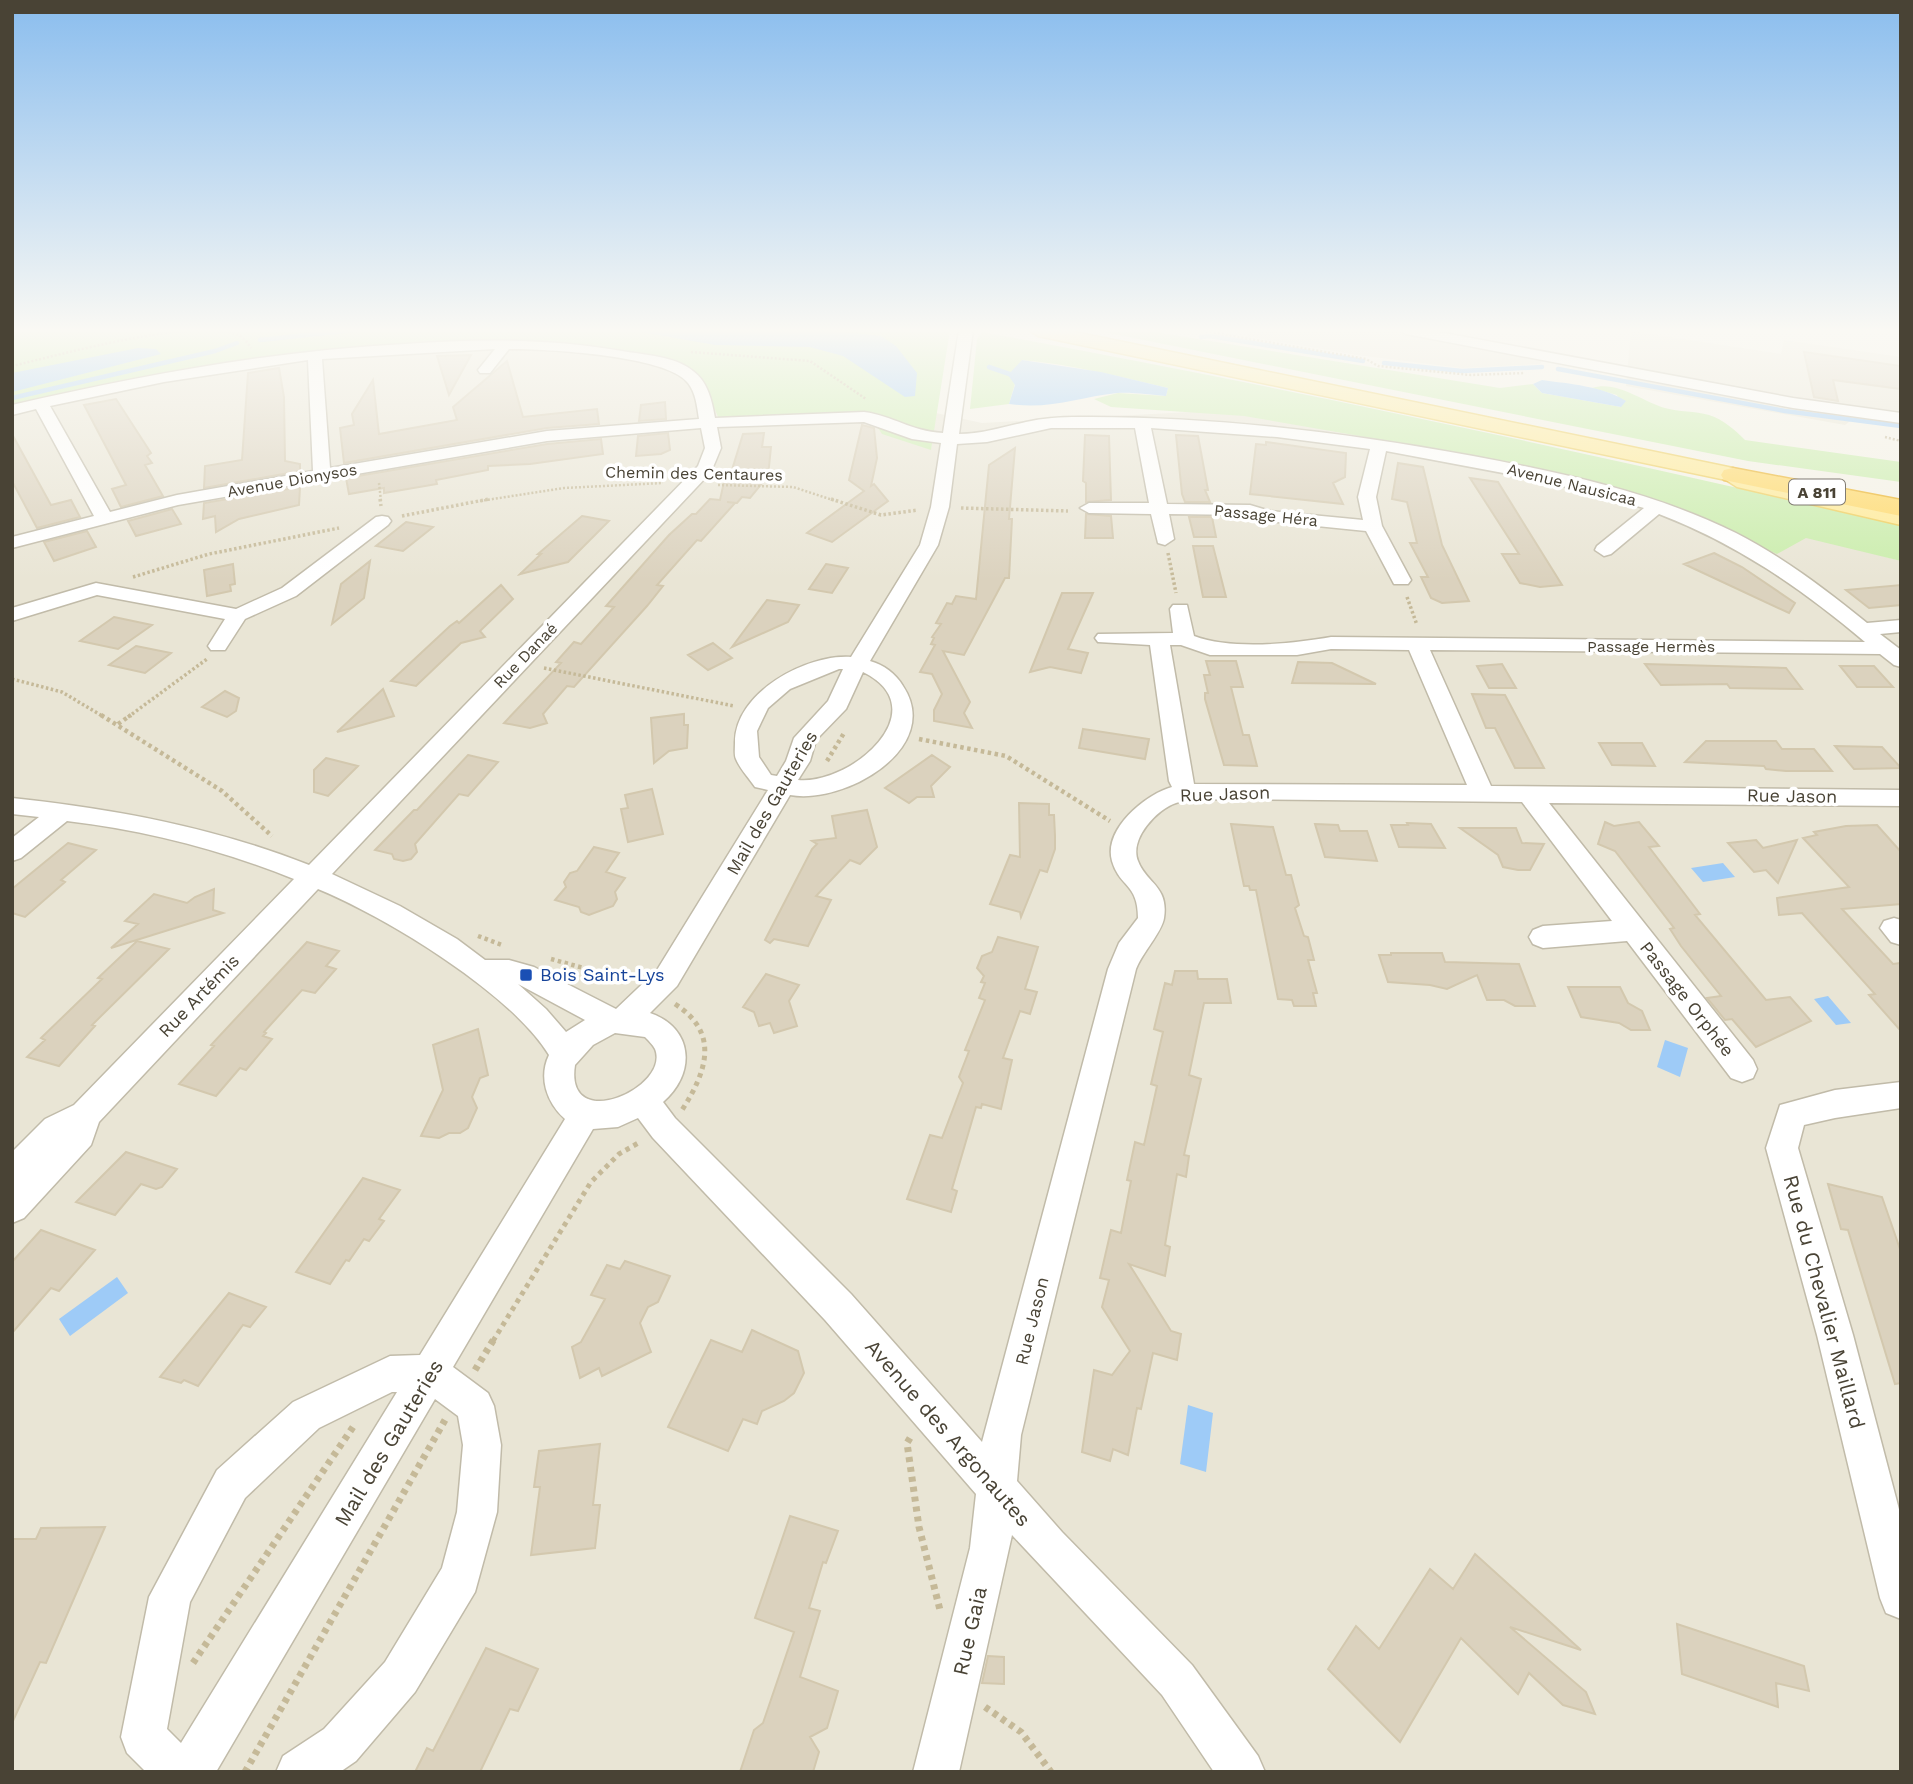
<svg xmlns="http://www.w3.org/2000/svg" width="1913" height="1784" font-family="'Work Sans',sans-serif">
<style>
.residential{fill:#e9e5d5}
.green{fill:#caedac}
.water{fill:#9ecbf7}
.lines{fill:none;stroke-linecap:round;stroke-linejoin:round}
.stream{stroke:#9ecbf7;stroke-width:4.5}
.building{fill:#dbd2be;stroke:#d3c8ae;stroke-width:2}
.minor-casing{stroke:#c1bba9;stroke-width:3}
.major-casing{stroke:#efce5b;stroke-width:3}
.highway-casing{stroke:#ecb42a;stroke-width:3}
.path-far4{stroke:#c5b998;stroke-width:2.5;stroke-dasharray:2 2;stroke-linecap:butt}
.path-far3{stroke:#c5b998;stroke-width:3.5;stroke-dasharray:2.5 2.5;stroke-linecap:butt}
.path-far2{stroke:#c5b998;stroke-width:4.5;stroke-dasharray:3.5 3.5;stroke-linecap:butt}
.path-far1{stroke:#c5b998;stroke-width:5;stroke-dasharray:4.5 4.5;stroke-linecap:butt}
.path{stroke:#c5b998;stroke-width:7;stroke-dasharray:5 5;stroke-linecap:butt}
.minor{fill:#fff;fill-rule:evenodd}
.major{fill:#ffea96;fill-rule:evenodd}
.highway{fill:#ffd968;fill-rule:evenodd}
.transit-dot{fill:#1a4fb4;stroke:#fff;stroke-width:2.5}
.labels{text-anchor:middle;stroke-width:7;stroke-linejoin:round;paint-order:stroke}
.far-street-label{font-size:16px;fill:#494335;stroke:#fff}
.shield{fill:#fff;stroke:#807b72;stroke-width:2}
.shield-label{font-size:16px;font-weight:bold;fill:#494335}
.street-label{font-size:18px;fill:#494335;stroke:#fff}
.transit-label{font-size:18px;fill:#164399;stroke:#fff;text-anchor:start}
.near-street-label{font-size:21px;fill:#494335;stroke:#fff}
</style>
<rect width="100%" height="100%" fill="#f5f2e7"/>
<path class="residential" d="M1251,330H1420L1546,352L1540,364L1462,368L1357,355L1246,336Z
M1631,331L1781,354L1784,340L1901,357V411L1867,408L1845,425L1626,386Z
M583,347L871,417L931,449L936,413L982,423L1228,410L1506,456L1901,561V1772H12V407L90,387L220,363L336,350Z"/>
<path class="green" d="M12,330H950L931,450L882,434L871,417L719,419L707,391L687,369L601,348L336,350L220,363L90,387L12,407Z
M1094,330H1143L1500,388L1533,384L1542,393L1621,407L1617,395L1592,388C1617,380 1643,402 1665,408C1679,412 1695,411 1709,415C1724,420 1735,430 1745,440L1901,462V482L1748,461Z
M982,332C1290,388 1596,455 1901,525V561L1806,538L1777,554L1659,502L1510,462L1244,416L1111,407L1094,399L1118,393L1166,396L1168,388C1120,377 1071,364 1022,360L1009,404L970,409L977,339Z"/>
<path class="water" d="M630,330H825L881,336L896,346L917,373L915,396L905,397L843,356L810,347L715,345Z
M138,348L156,349L161,354L12,392V373Z
M1022,360L1101,372L1168,388L1166,396C1151,395 1133,392 1117,393C1079,397 1050,410 1009,404L1015,385L1008,375Z
M1542,380C1570,384 1602,386 1626,401L1621,407L1542,393L1533,384Z
M1723,863L1735,877L1703,882L1691,868Z
M1828,996L1851,1023L1836,1025L1814,999Z
M1665,1040L1688,1048L1680,1077L1657,1067Z
M117,1277L128,1293L70,1336L59,1319Z
M1188,1405L1213,1413L1206,1472L1180,1464Z"/>
<g class="lines">
<path class="stream" d="M1201,337L1210,336L1363,361
M260,340L353,330
M1384,363L1462,371L1542,367
M989,367L1018,377
M1558,369L1785,411L1901,426
M12,398L215,351L237,343"/>
</g>
<path class="building" d="M1804,352L1901,366V389L1833,380L1838,401L1814,397Z
M471,355L449,395L437,356Z
M507,361L523,417L597,409L599,424L547,428L344,463L340,428L354,425L352,414L373,380L379,434L457,420L453,407Z
M279,368L284,397L285,461L300,464V471L204,488L205,466L242,460L248,373Z
M116,399L151,453L147,456L152,463L145,465L163,496L121,507L112,489L126,485L84,405Z
M665,402L666,419L639,421L641,405Z
M862,425L874,428L877,458L871,486L874,484L888,501L832,542L807,533L864,491L849,480Z
M668,433L670,450L661,454L636,456L638,436Z
M764,433L762,447H771L768,476L750,498L742,497L737,503L727,502L735,503L701,541L697,540L657,585L663,586L647,606L574,687L567,686L543,714L547,723L530,728L504,723L561,663L556,662L574,642L581,644L614,607L606,606L669,535L692,514H696L710,499L720,500L726,473H731L743,434Z
M12,434L51,505L71,500L80,517L37,528L12,481Z
M1085,435L1109,436L1111,500L1086,502V483L1083,481Z
M1176,435L1198,436L1208,490H1205L1210,502H1185L1182,494Z
M601,439L603,454L530,464L488,466V470L436,480L437,484L384,493V488L349,494L346,478L547,444Z
M1266,442L1346,453L1345,477L1333,483L1343,504L1250,494L1256,444L1266,445Z
M1015,448L1009,519H1012L1009,578H1005L964,655L943,651L970,702L964,713L972,728L934,721V710L942,694L932,674L920,672L935,645L931,644L934,638L932,637L941,624L936,623L947,603L952,604L956,596L976,599L989,465Z
M1398,463L1423,467L1442,545L1469,601L1442,603L1431,598L1421,577H1428L1410,543H1417L1407,502L1392,499Z
M1470,478L1498,482L1562,585L1540,587L1520,583L1502,554H1519Z
M300,487L299,505L239,519L216,532L215,516L203,519L204,503Z
M172,509L181,524L136,536L128,521Z
M1086,514L1111,516L1113,538H1085Z
M582,516L609,521L568,562L520,574L541,554H538Z
M1189,517H1212L1216,537H1194Z
M406,522L433,527L403,551L376,546Z
M87,531L96,547L54,561L44,542Z
M1193,546H1213L1226,597H1203Z
M1714,553L1742,567L1795,603L1789,613L1684,564Z
M370,561L364,598L332,624L341,584Z
M233,564L235,584L230,585L231,591L207,596L204,570Z
M826,564L848,568L832,593L809,589Z
M501,585L513,599L480,631L485,637L461,643L416,686L391,681L450,626L457,621L459,623Z
M1901,585V605L1869,608L1846,590Z
M1062,593H1093L1068,649L1088,653L1081,673L1050,667L1030,672Z
M767,600L799,605L788,622L732,647Z
M114,617L152,625L118,649L80,641Z
M713,643L732,658L708,670L688,655Z
M136,646L171,653L145,673L109,665Z
M1206,661H1236L1243,687H1231L1243,735H1249L1257,766L1224,765L1205,699V693H1208L1204,675H1210Z
M1298,662L1332,663L1376,684L1292,683Z
M1502,664L1516,688H1489L1477,666Z
M1645,664L1786,668L1802,689L1730,688L1727,684L1661,685Z
M1840,666H1874L1893,687H1857Z
M383,689L394,716L337,732Z
M225,691L239,698L236,711L227,717L202,707Z
M1472,694L1505,695L1544,768H1515L1495,728H1486Z
M684,714V725H688L687,748L669,751L654,763L651,718Z
M1083,729L1149,739L1145,759L1079,748Z
M1706,741H1776L1782,749H1814L1832,771H1786L1766,769L1764,766L1685,762Z
M1599,743H1642L1655,766L1612,765Z
M1835,746L1882,747L1901,768L1854,769Z
M468,755L498,762L468,796L459,794L415,844L417,852L411,859L403,861L394,859L392,854L375,850L414,810H417Z
M932,755L950,767L931,786L934,797H917L909,803L885,788Z
M326,758L358,766L328,796L314,792V770Z
M652,789L663,834L628,842L621,809L628,808L625,795Z
M1019,803L1049,804V815H1054L1055,836V849L1047,872L1040,870L1021,917L1020,912L990,904L1010,855L1020,857Z
M867,810L877,847L860,864L850,860L816,896L831,900L808,946L774,939L770,943L765,940L812,849L817,844L812,841L836,838L832,816Z
M1605,822L1614,826L1639,822L1659,846L1649,847L1700,914L1695,915L1766,1000L1790,997L1811,1021L1756,1047L1732,1019L1725,1020L1707,998L1721,996L1681,946L1670,929L1674,928L1615,851L1598,844Z
M1407,823L1431,824L1445,848L1399,847L1391,825H1408Z
M1231,824L1273,827L1286,875H1291L1299,905L1295,908L1304,936L1308,937L1314,960H1308L1317,993H1313L1316,1006H1294L1292,1000L1278,999L1256,890H1250L1249,886H1244Z
M1315,824L1338,825L1340,831H1367L1377,861L1325,857Z
M1877,825L1901,852V904L1842,909L1893,964L1901,963V1031L1869,995L1875,994L1802,913L1779,915L1777,898L1849,887L1803,838L1817,835L1814,832L1846,826Z
M1460,828H1516L1522,843L1544,844L1530,870H1518L1503,867L1498,855Z
M1756,840L1763,848L1797,840L1778,883L1766,870L1754,872L1728,843Z
M68,843L96,850L61,880L65,882L25,917L12,913V889Z
M594,847L619,853L606,872L625,878L615,892L617,899L613,906L589,915L581,912L579,907L555,900L566,887L564,882L570,873L577,871Z
M214,889L213,910L223,913L111,948L138,924L125,921L154,894L187,903L195,897Z
M998,937L1038,947L1025,989L1037,992L1030,1014L1020,1011L1003,1058L1012,1060L1001,1109L982,1104L981,1108L976,1107L952,1189L957,1191L951,1212L907,1199L930,1135L942,1138L963,1083L959,1077L969,1051L965,1050L985,1000L979,998L985,983L981,982L984,976L977,968L982,956L992,952Z
M137,941L169,949L92,1025L95,1026L59,1066L27,1057L45,1040L41,1038L102,979L98,978Z
M307,942L339,951L326,966L336,969L315,993L302,990L264,1032L266,1033L263,1036L272,1039L246,1070L240,1068L216,1096L179,1084L214,1046L211,1045Z
M1391,953H1442L1445,962L1519,964L1535,1006H1515L1504,1000H1487L1477,975L1447,989L1430,985L1388,982L1379,955H1391Z
M1175,971H1197L1198,979H1227L1231,1003H1204L1189,1075L1201,1079L1184,1155L1189,1156L1186,1177L1177,1174L1165,1245L1170,1247L1165,1276L1129,1264L1171,1331L1181,1334L1177,1360L1153,1353L1141,1409L1137,1408L1128,1455L1113,1449L1110,1461L1082,1452L1094,1370L1112,1375L1130,1351L1102,1307L1109,1280L1100,1278L1111,1230L1121,1233L1131,1181L1127,1180L1135,1142L1144,1145L1157,1086L1151,1084L1163,1032L1154,1029L1165,983L1172,985Z
M766,974L799,985L789,1001L797,1026L774,1033L770,1023L759,1026L754,1012L743,1007Z
M1568,987H1620L1628,1003L1642,1011L1650,1030H1631L1619,1023L1581,1017Z
M478,1029L488,1075L480,1078L472,1097L477,1108L468,1128L460,1133H449L439,1138L421,1136L443,1090L433,1045Z
M126,1152L177,1169L162,1187L156,1189L141,1184L115,1215L76,1202Z
M363,1178L400,1190L379,1219L384,1221L369,1241L364,1239L349,1261L346,1260L330,1284L296,1272Z
M1828,1184L1882,1197L1901,1252V1383L1895,1384L1848,1230L1841,1229Z
M41,1230L95,1250L59,1291L51,1288L12,1333V1262Z
M625,1261L670,1276L658,1302L648,1307L640,1323L651,1352L602,1376L599,1368L580,1378L572,1347L581,1342L605,1299L591,1295L607,1265L620,1269Z
M229,1293L266,1307L250,1327L243,1325L198,1386L184,1380L181,1383L160,1377Z
M752,1330L798,1351L804,1373L794,1393L784,1401L762,1411L757,1424L743,1419L728,1451L668,1427L711,1340L742,1352Z
M600,1444L593,1505H600L595,1548L531,1555L540,1487H534L539,1451Z
M790,1516L838,1531L826,1563L823,1562L809,1608L820,1611L800,1677L838,1691L827,1728L810,1737L819,1752L813,1772H740L754,1730L763,1723L794,1632L755,1618Z
M105,1527L46,1663L40,1662L12,1723V1539H36L41,1528Z
M1475,1554L1581,1650L1510,1627L1586,1692L1595,1714L1563,1705L1529,1673L1518,1694L1461,1638L1400,1742L1328,1669L1356,1626L1379,1649L1430,1569L1453,1589Z
M1677,1624L1804,1666L1809,1691L1776,1683L1778,1707L1682,1674Z
M486,1648L538,1669L518,1711L510,1709L480,1772H415L427,1748L433,1751Z
M988,1656L1004,1657V1684L982,1683Z"/>
<g class="lines">
<defs>
<path id="minor" d="M959,330H973L959,434C983,434 1003,427 1026,422C1043,418 1061,417 1079,417C1211,416 1343,432 1473,456C1562,473 1653,492 1736,533C1783,557 1825,589 1867,623L1901,620V632L1880,634L1901,650V667L1894,665L1880,654L1430,650L1491,786L1901,790V806L1549,803L1753,1060L1757,1069L1753,1078L1742,1082L1731,1078L1627,941L1543,948L1533,944L1529,937L1533,930L1543,926L1612,921L1522,802L1219,799C1205,800 1189,798 1176,803C1157,809 1129,839 1138,861C1146,883 1169,886 1164,918C1162,932 1142,953 1136,969L1021,1435L1017,1481L1062,1532L1192,1665L1258,1756L1265,1772H1214L1162,1695L1012,1535L959,1772H913L970,1548L976,1494L825,1320L653,1138L638,1118L618,1127L593,1129L453,1367L488,1393L494,1406L501,1445L497,1512L475,1592L415,1692L356,1761L340,1772H276L283,1756L324,1729L385,1662L442,1568L457,1512L463,1445L458,1416L435,1399L216,1772H146L127,1753L121,1737L149,1597L217,1470L293,1402L390,1356L420,1355L565,1119C547,1103 538,1078 549,1055C511,993 386,917 318,889L99,1122L91,1145L24,1218L12,1223V1152L45,1119L74,1105L294,879C222,850 145,830 67,821L21,858L12,861V838L39,817L12,814V798C114,809 213,827 309,865L698,466L705,448L701,428L547,441L178,505L12,548V537L94,516L36,409L12,415V405C142,375 272,351 405,344C478,339 550,338 622,351C645,355 675,356 693,371C708,382 712,401 715,418L864,412C894,416 910,431 943,433ZM495,349L478,370L480,373H490L509,349C545,349 667,355 688,383C696,393 697,407 699,419L547,431L330,468L322,359ZM308,360L313,471L177,495L110,512L50,406L164,382ZM864,422L912,439L941,443L931,507L920,545L851,657C806,654 734,693 735,743C735,748 734,755 736,759C740,769 749,778 755,787L768,790L657,970L616,1009L534,967L509,960H485L457,939L400,906L332,874L711,472L721,448L717,427ZM1051,428H1135L1149,503H1089L1080,508L1089,513L1151,514L1158,543L1165,545L1174,539L1169,514L1248,515L1268,521L1366,531L1394,584H1408L1411,580L1382,526L1376,497L1386,451L1540,480L1644,508L1597,546L1595,550L1604,556L1611,554L1659,514C1737,544 1801,588 1865,642L1331,637C1290,644 1232,650 1194,636L1187,605H1173L1170,609L1173,633L1098,634L1095,638L1098,642L1150,645L1169,781L1172,787C1146,794 1103,829 1112,861C1120,888 1138,883 1138,918L1119,943L1108,969L982,1442L851,1294L675,1118L663,1102C696,1074 694,1028 650,1013L677,986L790,795C844,805 944,748 903,686C895,673 884,665 870,661L938,545L949,507L957,444L987,442ZM1151,428L1277,437L1370,449L1358,497L1363,520L1270,511L1250,505L1167,504ZM1170,645H1181L1210,655H1297L1331,649L1409,650L1467,785L1194,784ZM839,669H843L828,701L794,738L786,761L777,776L771,775L759,757L757,731L768,708L790,689ZM863,672C938,709 852,785 798,780L810,761L816,740L846,709ZM518,984L585,1020L566,1032L546,1009ZM615,1033L645,1037C648,1040 653,1045 655,1049C671,1088 564,1135 575,1065L593,1045ZM392,1392H397L181,1743L167,1729L190,1602L245,1498L319,1428Z
M1399,330H1428L1793,398L1901,413V423L1793,408L1406,334Z
M382,516L388,517L391,521L388,525L296,596L245,619L225,650H211L208,646L225,619L97,595L12,621V608L96,583L236,609L282,588L376,517Z
M1894,918L1901,920V945L1891,942L1880,928L1884,921Z
M1901,1082V1108L1835,1118L1804,1125L1798,1148L1853,1335L1901,1517V1619L1886,1613L1880,1598L1817,1335L1766,1148L1780,1105L1835,1090Z"/>
<path id="major" d="M1029,330H1065L1733,468L1753,477L1901,511V525L1737,487L1726,480L1038,336Z"/>
<path id="highway" d="M1733,468L1901,500V516L1724,480L1721,475L1724,470Z"/>
</defs>
<use href="#minor" class="minor-casing"/>
<use href="#major" class="major-casing"/>
<use href="#highway" class="highway-casing"/>
<path class="path-far4" d="M1198,330L1366,359L1378,366L1471,375L1525,373
M691,352L810,361L866,399
M12,366C64,354 186,319 235,334C243,336 247,342 251,348
M1885,437L1901,441
M379,483L381,501
M718,485L793,487L836,501
M480,501L564,488L663,483"/>
<path class="path-far3" d="M380,499L381,506
M831,499L881,515L918,510
M961,508L1068,511
M402,516L489,499
M1168,553L1176,593
M133,577L209,554L339,528
M1407,597L1417,625
M544,668L734,706
M12,679L62,692L104,717
M128,717L207,659"/>
<path class="path-far2" d="M101,715L222,791L272,836
M118,724L131,715
M919,739L1006,756L1110,821
M827,761L844,733
M478,936L502,945
M551,959L627,980"/>
<path class="path-far1" d="M675,1004C720,1033 707,1071 682,1110
M493,1341L591,1182L619,1154L640,1142"/>
<path class="path" d="M475,1370L494,1339
M910,1438L907,1443L919,1527L940,1610
M193,1663L353,1427
M985,1707L1021,1732L1051,1772
M245,1772L445,1420"/>
<use href="#minor" class="minor"/>
<use href="#major" class="major"/>
<use href="#highway" class="highway"/>
</g>
<linearGradient id="sky" x2="0" y2="1"><stop stop-color="#8abdee"/><stop offset="0.57" stop-color="#faf9f4"/><stop offset="1" stop-color="#faf9f4" stop-opacity="0"/></linearGradient>
<rect width="1913" height="580" fill="url(#sky)"/>
<rect class="transit-dot" x="519" y="968" width="14" height="14" rx="3.5"/>
<g class="labels">
<g class="far-street-label">
<text transform="translate(694 473) rotate(1)" y="6">Chemin des Centaures</text>
<text transform="translate(292 480) rotate(-10)" y="6">Avenue Dionysos</text>
<text transform="translate(1572 484) rotate(14)" y="6">Avenue Nausicaa</text>
<text transform="translate(1266 515) rotate(6)" y="6">Passage Héra</text>
<text x="1651" y="652">Passage Hermès</text>
<text transform="translate(525 655) rotate(-46)" y="6">Rue Danaé</text>
</g>
<rect class="shield" x="1789" y="479.5" width="56" height="25" rx="5"/>
<g class="shield-label">
<text x="1817" y="498">A 811</text>
</g>
<g class="street-label">
<text transform="translate(1225 794) rotate(-2)" y="6">Rue Jason</text>
<text transform="translate(1792 796) rotate(1)" y="6">Rue Jason</text>
<text transform="translate(772 803) rotate(-60)" y="6">Mail des Gauteries</text>
<text transform="translate(199 996) rotate(-46)" y="6">Rue Artémis</text>
<text transform="translate(1687 999) rotate(52)" y="6">Passage Orphée</text>
<text transform="translate(1032 1321) rotate(-76)" y="6">Rue Jason</text>
</g>
<g class="transit-label">
<text x="540" y="981">Bois Saint-Lys</text>
</g>
<g class="near-street-label">
<text transform="translate(1824 1302) rotate(75)" y="7">Rue du Chevalier Maillard</text>
<text transform="translate(948 1433) rotate(49)" y="7">Avenue des Argonautes</text>
<text transform="translate(389 1443) rotate(-59)" y="7">Mail des Gauteries</text>
<text transform="translate(970 1631) rotate(-77)" y="7">Rue Gaia</text>
</g>
</g>
<rect width="1913" height="1784" fill="none" stroke="#494335" stroke-width="28"/>
</svg>
